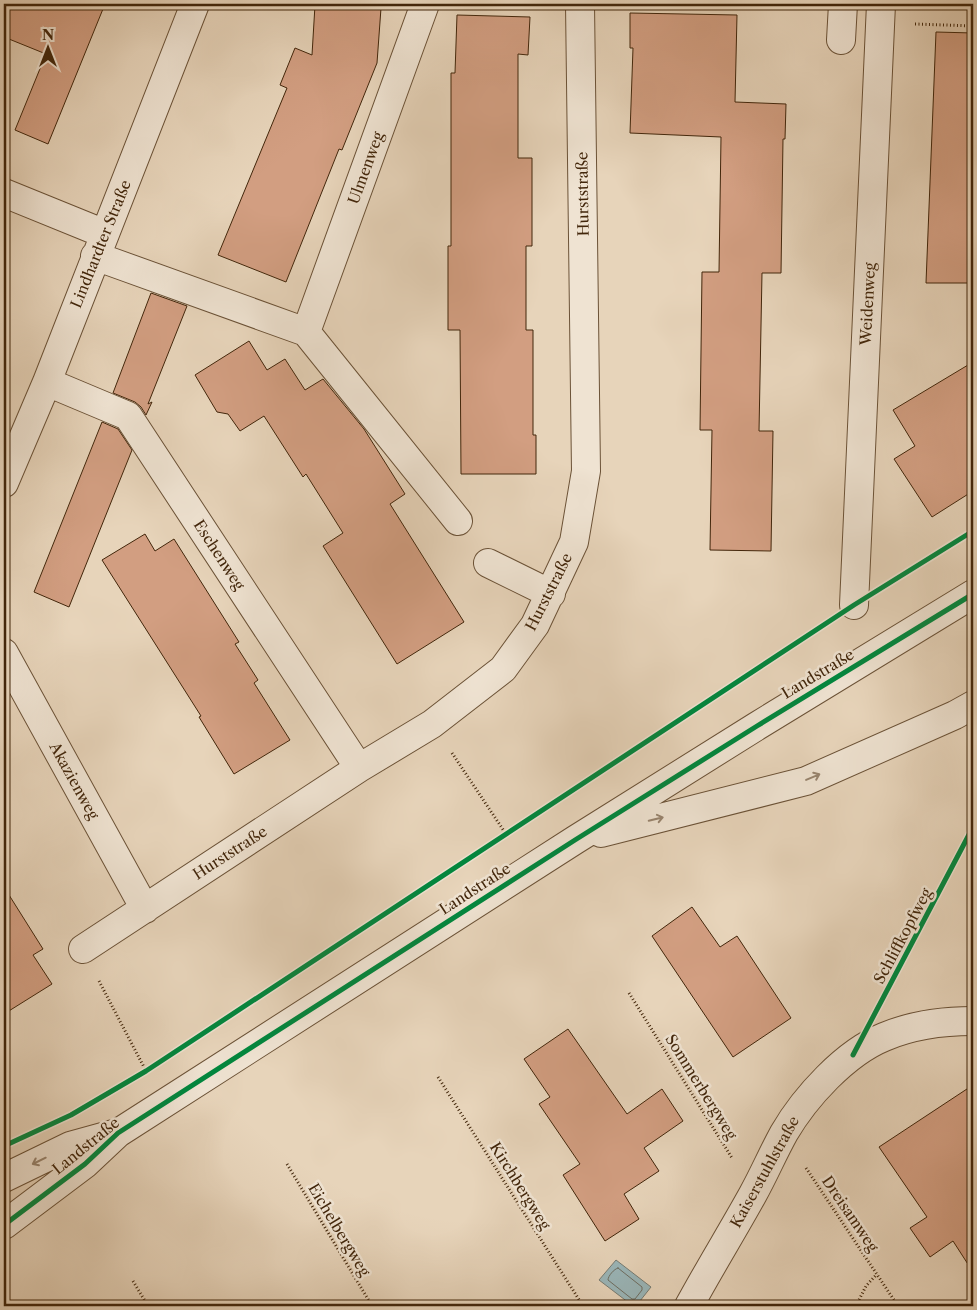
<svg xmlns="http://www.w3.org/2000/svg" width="977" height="1310" font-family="'Libre Caslon Text',serif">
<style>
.water{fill:#9ab6b9;stroke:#777c73}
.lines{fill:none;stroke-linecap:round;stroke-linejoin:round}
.shore{stroke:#6e6e62;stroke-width:1}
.building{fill:#d29e81;stroke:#42260b}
.minor-casing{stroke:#6b5237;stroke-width:30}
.path{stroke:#42260b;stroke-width:3;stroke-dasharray:1 2.5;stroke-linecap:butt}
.minor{stroke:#efe3d2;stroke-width:28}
.cycleway-casing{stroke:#efe3d2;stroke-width:8}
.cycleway{stroke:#00873e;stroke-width:5}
.oneway{stroke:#98846e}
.labels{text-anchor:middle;stroke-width:5;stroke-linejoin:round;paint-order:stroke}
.street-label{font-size:15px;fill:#42260b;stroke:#efe3d2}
</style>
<rect width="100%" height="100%" fill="#e7d4ba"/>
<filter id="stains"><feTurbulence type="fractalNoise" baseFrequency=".004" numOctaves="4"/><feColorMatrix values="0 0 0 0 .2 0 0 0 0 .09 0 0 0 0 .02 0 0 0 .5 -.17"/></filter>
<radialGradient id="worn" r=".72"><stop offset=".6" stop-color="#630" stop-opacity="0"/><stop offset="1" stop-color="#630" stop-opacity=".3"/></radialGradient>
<path class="water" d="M616,1260L651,1287L636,1306H633L599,1280Z"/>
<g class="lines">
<path class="shore" d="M618,1268L642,1287V1290L635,1299H632L608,1280C608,1276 614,1269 618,1268Z"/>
</g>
<path class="building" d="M4,4H105L48,144L15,130L46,54L4,37Z
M315,5L381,8L377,63L342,150L339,149L286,282L218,255L287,88L280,85L295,48L312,55Z
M630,13L737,15L735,102L786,104L785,139H783L781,273H762L759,431H773L771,551L710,550L712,430H700L702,272H719L721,137L630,133L633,48H630Z
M457,15L530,17L528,55L518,54V158H532V246H526V330H533V435H536V474H461L460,330H448V246H451V73H455Z
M936,32L973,33V283H926Z
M151,293L187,306L148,404L152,402L146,415L141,407L135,402L113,393Z
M249,341L267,370L285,359L305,390L323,379L364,429L405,494L390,504L464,622L397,664L323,546L343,533L306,474L303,477L264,416L240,431L228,414L217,412L195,375Z
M973,362V491L932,517L894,459L915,446L893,410Z
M102,422L118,429L132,450L69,607L34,592Z
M145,534L155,551L174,539L239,642L235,644L258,680L254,683L290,740L234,774L199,717L201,716L102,560Z
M4,887L43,949L33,955L52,984L4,1014Z
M692,907L720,947L737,936L791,1018L733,1057L652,936Z
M568,1029L627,1114L662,1089L683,1121L644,1148L659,1171L624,1194L639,1219L605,1241L563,1175L580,1164L539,1104L550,1097L524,1059Z
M973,1085V1272L953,1241L930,1257L910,1228L927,1217L879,1147Z"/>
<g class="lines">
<defs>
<path id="minor" d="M841,40L843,4
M4,193L105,234
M95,256L306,332L425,4
M306,332L458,521
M47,382L128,416L359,768
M4,483L47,382L195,4
M488,563L551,594
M854,605L881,4
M4,653L145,909
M601,833L806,781L955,715L973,705
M83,949L359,768L432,724L503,669L535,625L574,542L586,471L580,4
M4,1178L70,1146L117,1133
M4,1225L85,1164L118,1133L575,840L757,726L973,594
M689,1306C709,1269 732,1232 753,1194C764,1174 773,1153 784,1133C805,1097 845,1053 884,1037C912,1025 943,1021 973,1021"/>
</defs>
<use href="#minor" class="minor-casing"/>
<path class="path" d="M915,24L973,26
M452,753L506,834
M99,981L146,1071
M629,993L732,1158
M438,1077L583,1306
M287,1164L372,1306
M806,1168L898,1306
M133,1281L148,1306
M856,1306L866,1286L877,1274"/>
<use href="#minor" class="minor"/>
<defs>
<path id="cycleway" d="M853,1055L973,827
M4,1146L71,1115L146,1071L854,605L973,531
M4,1225L85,1164L118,1133L575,840L757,726L973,594"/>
</defs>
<use href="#cycleway" class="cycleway-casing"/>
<use href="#cycleway" class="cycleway"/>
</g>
<defs><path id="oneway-shaft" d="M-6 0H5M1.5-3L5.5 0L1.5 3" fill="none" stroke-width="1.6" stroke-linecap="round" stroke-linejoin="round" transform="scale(1.25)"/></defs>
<g class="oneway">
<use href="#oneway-shaft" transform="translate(813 777) rotate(-23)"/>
<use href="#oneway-shaft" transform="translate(656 819) rotate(-14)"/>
<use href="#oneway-shaft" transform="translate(39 1161) rotate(154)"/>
</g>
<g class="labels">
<g class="street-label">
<text transform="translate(366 168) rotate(-70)" y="5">Ulmenweg</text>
<text transform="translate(583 194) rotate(-91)" y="5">Hurststraße</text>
<text transform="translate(101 244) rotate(-68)" y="5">Lindhardter Straße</text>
<text transform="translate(868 304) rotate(-87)" y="5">Weidenweg</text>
<text transform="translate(219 555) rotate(57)" y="5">Eschenweg</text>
<text transform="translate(549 592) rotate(-63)" y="5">Hurststraße</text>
<text transform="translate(818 674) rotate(-31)" y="5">Landstraße</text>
<text transform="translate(74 781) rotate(61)" y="5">Akazienweg</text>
<text transform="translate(230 853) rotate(-33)" y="5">Hurststraße</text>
<text transform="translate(475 889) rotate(-33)" y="5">Landstraße</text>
<text transform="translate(903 936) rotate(-62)" y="5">Schliffkopfweg</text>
<text transform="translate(701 1087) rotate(58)" y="5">Sommerbergweg</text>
<text transform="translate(86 1146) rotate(-39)" y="5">Landstraße</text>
<text transform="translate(765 1172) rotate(-61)" y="5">Kaiserstuhlstraße</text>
<text transform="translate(520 1186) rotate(58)" y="5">Kirchbergweg</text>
<text transform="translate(850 1214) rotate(56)" y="5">Dreisamweg</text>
<text transform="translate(339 1230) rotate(59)" y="5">Eichelbergweg</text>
</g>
</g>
<rect width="977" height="1310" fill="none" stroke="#e7d4ba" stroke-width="20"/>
<rect x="5" y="5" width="967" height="1300" fill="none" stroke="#42260b" stroke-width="2.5"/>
<rect x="10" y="10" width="957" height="1290" fill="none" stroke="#42260b"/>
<g transform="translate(48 48)" stroke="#efe3d2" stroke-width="4" paint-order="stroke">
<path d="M0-4L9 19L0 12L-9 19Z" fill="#42260b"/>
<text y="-8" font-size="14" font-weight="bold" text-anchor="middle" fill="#42260b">N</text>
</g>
<rect width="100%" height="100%" filter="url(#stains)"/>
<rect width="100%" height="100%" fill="url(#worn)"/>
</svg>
